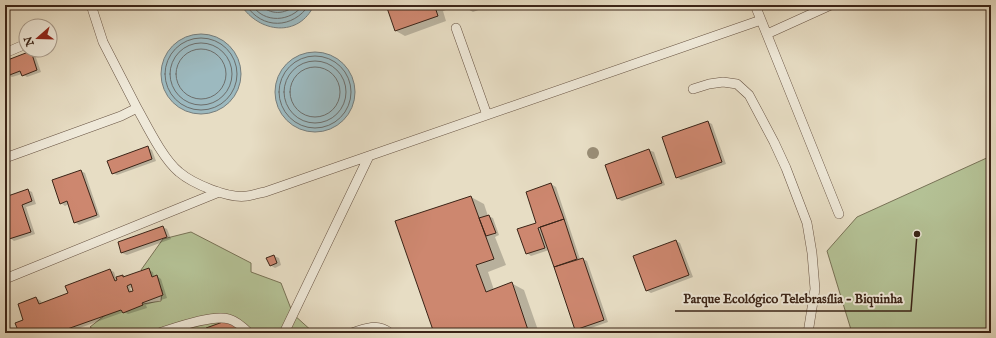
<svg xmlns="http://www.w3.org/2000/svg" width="996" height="338" font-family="'IM FELL English',serif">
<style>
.green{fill:#b4c195;stroke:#787256}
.water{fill:#9cb9bf;stroke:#757d7c}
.shadow{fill:#0003;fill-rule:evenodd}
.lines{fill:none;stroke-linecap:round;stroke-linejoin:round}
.shore{stroke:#6c6e6b;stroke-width:1}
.building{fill:#cd876f;stroke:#3b2417;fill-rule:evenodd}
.service-casing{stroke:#665242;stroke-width:10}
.service{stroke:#efe9d9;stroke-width:9}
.tree{fill:#998d76}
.leader{fill:none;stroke:#3b2417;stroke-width:1.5}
.callout-dot{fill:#3b2417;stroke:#efe9d9;stroke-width:1.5}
.callout-label{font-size:13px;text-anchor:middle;font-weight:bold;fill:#3b2417;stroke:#efe9d9;stroke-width:4;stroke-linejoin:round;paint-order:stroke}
</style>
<rect width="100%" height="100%" fill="#e7ddc4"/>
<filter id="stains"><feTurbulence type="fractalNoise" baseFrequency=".005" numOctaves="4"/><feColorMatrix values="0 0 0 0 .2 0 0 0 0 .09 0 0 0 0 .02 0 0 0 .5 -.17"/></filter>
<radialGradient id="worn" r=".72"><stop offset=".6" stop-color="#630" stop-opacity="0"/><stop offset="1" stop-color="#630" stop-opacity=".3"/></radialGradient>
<path class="green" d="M991,156V333H852L827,251L857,217Z
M191,232L251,263V272L281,283L293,314L314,333H98L90,327L113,309L161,301L162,290L141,270L163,239Z"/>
<path class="water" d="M241,5H314C299,38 259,33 241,5Z
M161 74a40 40 0 1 1 80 0a40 40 0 1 1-80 0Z
M275 92a40 40 0 1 1 80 0a40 40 0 1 1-80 0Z"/>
<path class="shadow" d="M387,5H461L443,11L446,21L405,36L396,31Z
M464,5H492L473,12L464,7Z
M31,52L35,55L41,72L27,77L22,74L12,77L6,74L5,62Z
M708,122L712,124L726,164L681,180L677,177Z
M148,148L152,150L156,161L117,175L112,173Z
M649,150L654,152L665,185L622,201L618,199L606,165Z
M81,171L85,173L100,217L79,225L75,222L69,204L65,206L61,203Z
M551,184L556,187L580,259H583L587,261L608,322L580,332L576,329L549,250L531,256L527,253Z
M28,190L32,192L36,204L26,207L35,234L14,241L10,238L7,232L5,233V198Z
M471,197L484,204L488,216L493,218L499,235L495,237L506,265L488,272L494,290L511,283L524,290L539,333H436Z
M163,227L167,229L171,239L127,255L122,253Z
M676,241L680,243L693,277L651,293L646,290Z
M274,256L279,258L281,265L275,268L270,265L267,258Z
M110,270L114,272L116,278L123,276L125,278L148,270L153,272L154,277L157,276L161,279L167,298L146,305L147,308L128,314L124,312L66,333H20L24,321L36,298L41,301L42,304L69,294ZM133,287L134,291L132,292L130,288Z"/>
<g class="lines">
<path class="shore" d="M246,5C262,30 293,29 309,5
M252,5C264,24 291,22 303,5
M260,5C271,15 284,15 296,5
M165 74a36 36 0 1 1 72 0a36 36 0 1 1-72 0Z
M170 74a31 31 0 1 1 62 0a31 31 0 1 1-62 0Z
M176 74a25 25 0 1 1 50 0a25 25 0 1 1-50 0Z
M279 92a36 36 0 1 1 72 0a36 36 0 1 1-72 0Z
M284 92a31 31 0 1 1 62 0a31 31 0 1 1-62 0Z
M290 92a25 25 0 1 1 50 0a25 25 0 1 1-50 0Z"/>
</g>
<path class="building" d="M386,5H439L435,7L438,16L395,31Z
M31,51L37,70L22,76L20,71L7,76V74L5,75V61Z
M708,121L722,162L676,178L662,137Z
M148,146L152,159L112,174L107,161Z
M649,149L662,183L617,199L605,165Z
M81,170L97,215L74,223L67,201L60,204L52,180Z
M551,183L564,219L538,228L545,248L526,254L517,229L536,223L526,192Z
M28,189L32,201L22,205L31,232L9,239L5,229V197Z
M471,196L494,259L476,265L486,292L512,282L529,333H434L395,221Z
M489,215L496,233L486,236L479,218Z
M564,219L577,259L554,267L540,227Z
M163,226L167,237L121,253L118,242Z
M676,240L689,275L646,291L633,256Z
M274,255L277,263L270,266L266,258Z
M583,258L604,320L575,330L554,267Z
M149,268L152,277L157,275L163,295L142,303L143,305L123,313L121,310L56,333H19L15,323L23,320L18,304L36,297L39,304L68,293L65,286L110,269L115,281L117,280L116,277L123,275V277ZM131,284L133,291L129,292L127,286Z
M234,318L239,333H208L206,328Z"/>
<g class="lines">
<defs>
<path id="service" d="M755,5L839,214
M456,28L487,115
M767,34L831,5
M5,53L26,44
M693,89L709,84L723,82L737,84L749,95L774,142L786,168L807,223L812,253L815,289L808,333
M137,108C147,126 163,159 179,172C193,184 229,199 247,196C253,195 259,193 265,192L761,20
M5,158L121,116L137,108L103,42L91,5
M5,279L219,192
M159,333C175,328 213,314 229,319C236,321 243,327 249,333
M284,333L369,156
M352,333C365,328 378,323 390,333"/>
</defs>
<use href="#service" class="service-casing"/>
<use href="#service" class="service"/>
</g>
<circle class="tree" cx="593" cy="153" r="6"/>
<path class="leader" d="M917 234L911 311H675"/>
<circle class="callout-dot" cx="917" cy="234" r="4"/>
<g class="callout-label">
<text x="793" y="303">Parque Ecológico Telebrasília - Biquinha</text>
</g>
<rect width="996" height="338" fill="none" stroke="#e7ddc4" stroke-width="20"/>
<rect x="6" y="6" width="984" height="326" fill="none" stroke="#3b2417" stroke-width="2"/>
<rect x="10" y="10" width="976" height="318" fill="none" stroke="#3b2417"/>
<g transform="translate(38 38) rotate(250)"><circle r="19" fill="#efe9d9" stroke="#a79a8b"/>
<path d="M0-3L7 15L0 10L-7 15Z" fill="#8f2418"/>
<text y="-6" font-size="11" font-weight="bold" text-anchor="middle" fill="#3b2417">N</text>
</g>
<rect width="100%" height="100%" filter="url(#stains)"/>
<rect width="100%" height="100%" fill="url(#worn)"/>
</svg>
